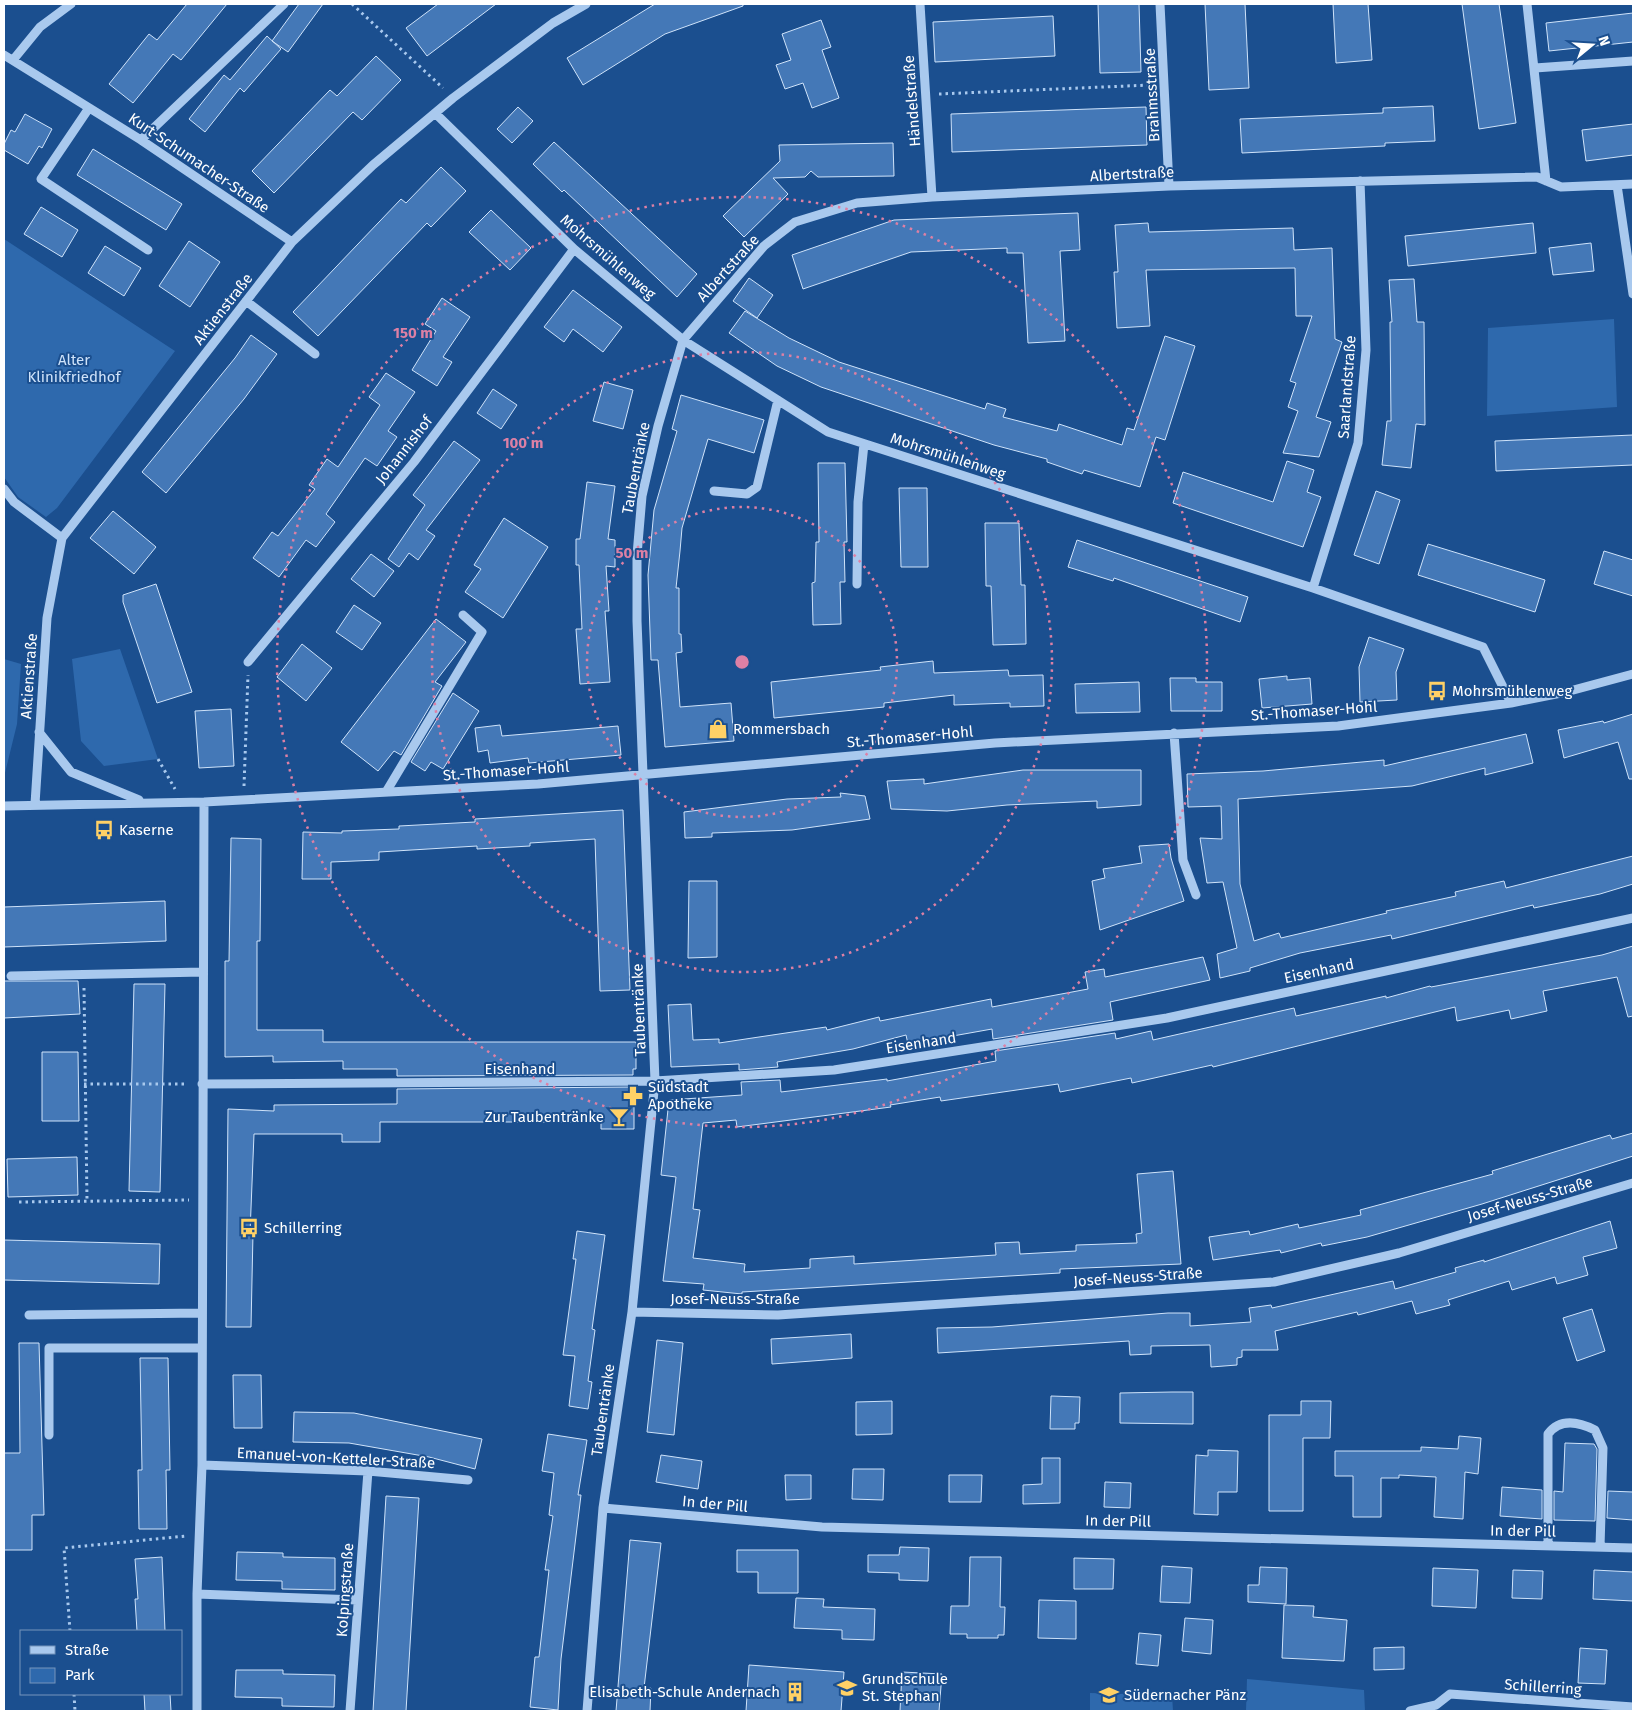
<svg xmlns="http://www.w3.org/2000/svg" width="1637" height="1715" font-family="'Fira Sans',sans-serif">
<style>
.green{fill:#2e69ad}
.building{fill:#4478b7;stroke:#cfe3fa}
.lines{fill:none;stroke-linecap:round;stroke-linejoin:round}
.path{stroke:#a9c9ee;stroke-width:3;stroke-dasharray:2.5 4;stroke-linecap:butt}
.minor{stroke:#a9c9ee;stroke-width:9}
.ring{fill:none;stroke:#dd80a5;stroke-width:2.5;stroke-dasharray:2.5 5}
.labels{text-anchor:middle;stroke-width:4;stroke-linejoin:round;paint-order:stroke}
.street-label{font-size:15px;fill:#fff;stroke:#1b4f8f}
.park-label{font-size:15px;fill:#cfe3fa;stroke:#1b4f8f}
.poi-label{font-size:15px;fill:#fff;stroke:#1b4f8f;text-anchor:start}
.centre{fill:#dd80a5;stroke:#1b4f8f;stroke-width:2.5}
.ring-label{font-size:15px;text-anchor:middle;font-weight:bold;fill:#dd80a5;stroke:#1b4f8f;stroke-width:4;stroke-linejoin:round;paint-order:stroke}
</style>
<rect width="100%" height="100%" fill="#1b4f8f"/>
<path class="green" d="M4,239L175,351L57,508L46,517L18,497L4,477Z
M1614,319L1617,407L1487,416L1488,328Z
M120,649L158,759L104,766L81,741L72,659Z
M4,659L21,664L17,724L4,777Z
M1247,1679L1364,1690L1365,1711H1246Z
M1090,1693L1172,1695L1173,1711H1090Z"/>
<path class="building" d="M187,4H227L181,60L173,54L133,103L109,84L149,34L157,40Z
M299,4H323L288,52L272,41Z
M438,4H496L427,56L406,28Z
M655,4H743V6L665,34L583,85L567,58Z
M1098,4H1139L1141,72L1100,73Z
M1205,4H1245L1249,88L1209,90Z
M1333,4H1368L1372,60L1336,63Z
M1462,4H1499L1516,123L1479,129Z
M1633,13V42L1549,51L1546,23Z
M1053,16L1055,56L935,62L933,22Z
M821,20L831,47L822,50L839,98L812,108L803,83L785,89L776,65L791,60L782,34Z
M267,36L281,49L244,92L240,88L205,132L189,119L224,75L230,80Z
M376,56L401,80L362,120L353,112L274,193L252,171L330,90L337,96Z
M1433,106L1435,141L1385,143V146L1242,153L1240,119L1383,113V108Z
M518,107L533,121L512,143L497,129Z
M1146,107L1147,145L952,152L951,114Z
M25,114L52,129L42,148L39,146L28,164L4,150V144L11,130L15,132Z
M1633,124V155L1586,161L1582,130Z
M554,142L697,274L677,297L564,190L562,192L533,164Z
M893,143L894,176L818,177L811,171L805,177L773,178L788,194L744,237L723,216L780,161L779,145Z
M93,149L182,204L166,230L77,175Z
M441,167L466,191L431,227L427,223L318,336L293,312L401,199L406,203Z
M41,207L78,230L62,257L24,234Z
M491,210L531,248L510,270L469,232Z
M1078,213L1080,250L1060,251L1065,341L1028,343L1023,253H1007V248L911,252L803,289L792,255L894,220Z
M1148,223L1149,232L1293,228L1294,250L1332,248L1335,339L1342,342L1316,417L1331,422L1319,457L1283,453L1298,411L1288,407L1296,383L1290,381L1312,316H1296L1295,268L1146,270L1150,326L1117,328L1114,272H1118L1115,225Z
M1533,223L1536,253L1408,266L1405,236Z
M189,241L220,262L190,307L159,286Z
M1591,243L1594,271L1553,275L1549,248Z
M105,246L141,268L124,296L88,273Z
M749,278L773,295L757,318L733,301Z
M1414,279L1417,322H1424L1425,425L1416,424L1411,468L1382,465L1387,421H1391L1390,322H1392L1389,280Z
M573,290L622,327L603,352L573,329L564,342L544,327Z
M442,298L470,317L443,357L452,362L437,386L412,370L436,331L425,324Z
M745,311L789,338L839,362L985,409L987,403L1006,409L1003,417L1057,431L1059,424L1122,445L1127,428L1134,430L1165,336L1195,346L1165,440L1156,437L1140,487L1084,470L1082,474L1047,462V459L994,445L821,387L777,366L729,333Z
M251,335L277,354L244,399L166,493L142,472L235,358Z
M386,373L415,392L388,431L397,437L377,466L365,458L326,514L335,522L316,547L306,540L279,577L253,558L272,532L278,536L315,489L309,485L327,459L338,467L380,405L369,397Z
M604,382L633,390L623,429L593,421Z
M493,389L517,405L501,429L477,413Z
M681,395L764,420L754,453L708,439L682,528L680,551L676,588H679V634H681L682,652L676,653L680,707L731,703L734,741L665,747L658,660H651L648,575L654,510L677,431L672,429Z
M1633,435V465L1496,471L1495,441Z
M454,441L480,460L426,530L435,536L418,560L409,553L399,567L388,559L425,505L413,495Z
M1287,461L1314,470L1307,492L1321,497L1303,547L1173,503L1183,472L1273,502Z
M818,463H845L847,542H844L845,582H840L841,624L813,625L812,583L815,582L816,542H819Z
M587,482L615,486L608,539L615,540V567L606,566L609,611H605L610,682L580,684L576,629H582L579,565H576V539H580Z
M899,488H927L928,567H901Z
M1376,491L1400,500L1379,564L1354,555Z
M113,511L156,547L134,574L90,538Z
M504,518L548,547L503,618L465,592L481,569L474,565Z
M985,523H1019L1021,585H1025L1026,644L993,645L991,586H986Z
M1077,540L1248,597L1240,622L1114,578L1113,581L1068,567Z
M1428,544L1545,580L1535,612L1418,575Z
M1604,551L1633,560V596L1594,584Z
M371,554L394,571L374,597L351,579Z
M156,584L192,692L157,703L123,602V595Z
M354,605L381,623L362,650L336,632Z
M436,619L466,642L435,682L442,686L401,755L394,751L378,771L341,742Z
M1369,637L1404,649L1396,672L1397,700L1360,702L1359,667Z
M302,644L332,668L306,701L277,677Z
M933,661L934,673L1008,670L1009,676L1043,675L1044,706L1010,707V703L954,705V695L884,703V707L774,718L771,682L881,670L880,667Z
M1287,676V680L1310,678L1312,704L1262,708L1259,679Z
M1170,678H1196V682H1222V711H1171Z
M1139,682L1140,712L1076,713L1075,684Z
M453,693L479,711L443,769L431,762L425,771L411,762Z
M231,709L234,766L199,768L195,711Z
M1633,714V779H1629L1618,742L1564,758L1558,730L1603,721L1604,723Z
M500,725L502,736L618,726L621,755L529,763L528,758L490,763L488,750L478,752L475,728Z
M1526,734L1533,763L1485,775V768L1412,786L1238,799L1240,884L1254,941L1279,933L1281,938L1387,913L1386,911L1456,896L1455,892L1504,881L1506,888L1633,856V884L1600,894L1534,908L1533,905L1392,939L1391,935L1300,953L1250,968V971L1220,978L1217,954L1237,948L1223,882L1207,883L1200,838L1222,839L1221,806L1188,807L1187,774L1263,771L1384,760V766Z
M1023,770H1141V805L1097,808V801L1007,805L947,811L891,809L887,781L924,779V784Z
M840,793L865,796L870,819L792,830L712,833V837L685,838L684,812L787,799L841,797Z
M623,810L630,990L600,991L595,839L530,843V846L477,849V846L379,852V860L331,862V879H302L303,832L342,833V831L399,829V826L475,822V819Z
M231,838L261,839L260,941H257V1030H323V1042H636V1069H633V1075L397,1076V1069H343V1061L273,1062V1056L225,1057V961H229Z
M1169,844L1171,858L1184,901L1100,930L1092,881L1105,878L1103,869L1142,863L1139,846Z
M689,881H717V957L688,958Z
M165,901L166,941L4,947V907Z
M1633,946V1016L1628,1017L1617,977L1543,991L1547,1011L1511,1019L1509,1010L1457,1021L1455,1007L1213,1067L1212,1065L1132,1083L1131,1078L1060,1092L1058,1084L941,1101L940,1097L890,1105L891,1107L737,1127L736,1120L703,1123L693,1209L700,1210L693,1258L745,1264L744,1272L810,1268V1259L854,1256V1264L996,1255L995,1243L1019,1242L1020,1254L1076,1251V1245L1137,1243L1136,1234L1142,1233L1137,1174L1173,1171L1181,1264L1060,1269V1273L742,1292V1294L703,1290L704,1284L663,1281L676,1177L661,1175L669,1100L742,1095L741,1082L780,1080L781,1092L887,1079V1081L996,1061L995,1051L1115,1033L1116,1039L1151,1031L1153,1040L1294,1008L1296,1016L1386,996V998L1430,986L1431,987L1602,955Z
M1203,957L1210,980L1110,1002L1113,1020L993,1039L992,1029L908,1044L906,1035L853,1049L777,1062L778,1067L739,1070V1064L671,1067L668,1005L691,1004L693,1040L719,1039V1043L826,1027L827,1030L879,1017L880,1021L991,999L992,1007L1088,989L1085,972L1104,969L1105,977Z
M4,981H78L80,1014L4,1018Z
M134,984H165L160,1192L129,1191Z
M42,1052H78L79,1121H42Z
M634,1087V1129H601V1122H380V1142H342V1134H254L250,1233H253L251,1327H226L228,1109L274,1111V1105L397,1104V1089Z
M1633,1133V1156L1482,1204L1367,1237L1322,1246L1321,1243L1281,1253L1280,1250L1213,1260L1209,1237L1249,1231L1250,1235L1298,1224L1299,1228L1361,1215L1360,1210L1493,1174L1492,1171L1610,1135L1612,1139Z
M77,1157L78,1195L8,1197L7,1159Z
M1610,1221L1617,1248L1583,1257L1588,1275L1557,1284L1555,1277L1512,1290L1509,1281L1448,1300L1450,1305L1416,1314L1412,1301L1358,1315L1357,1312L1275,1331L1278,1350H1242V1357L1237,1358V1365L1211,1367L1210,1345L1151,1346V1354L1130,1355L1129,1341L938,1353L937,1328L992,1327L1168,1313H1190V1326L1251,1322L1249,1308L1271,1305L1272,1308L1393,1281L1395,1289L1456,1272L1455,1268L1484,1260V1262Z
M577,1231L605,1235L592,1329L595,1330L588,1381L592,1382L588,1409L569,1406L575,1356L563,1355L576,1259H573Z
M4,1240L160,1244L159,1284L4,1280Z
M1592,1309L1605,1351L1577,1361L1563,1318Z
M851,1334L852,1358L772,1364L771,1339Z
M657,1340L683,1343L674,1435L647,1432Z
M19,1343H39L44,1515H32V1550H4V1453H20Z
M140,1358H168L170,1470H166L167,1529H139L138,1470H142Z
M233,1375H261L262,1428H234Z
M1172,1392H1193V1424L1120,1423V1393Z
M1051,1396L1080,1397L1079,1423H1075V1429H1050Z
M892,1401V1434L856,1435V1402Z
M1301,1401H1331L1330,1438H1303V1511H1269V1415H1301Z
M294,1412L354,1413L482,1439L475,1469L429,1457L349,1443L293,1442Z
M548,1434L587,1440L578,1495H581L561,1659L558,1710L530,1707L535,1657H539L549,1570H545L553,1516L549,1515L554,1473L542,1471Z
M1459,1436L1481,1438L1478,1474L1465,1472L1463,1519L1434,1517L1436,1477L1399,1475V1478H1381V1517H1353V1476H1335V1451H1421V1447L1458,1449Z
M1565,1443L1594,1444L1597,1449L1595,1521L1554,1520V1491L1563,1492Z
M1208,1450L1238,1451L1237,1492H1218V1515L1194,1514L1196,1455L1208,1456Z
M661,1455L702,1461L698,1489L656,1482Z
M1042,1458H1060V1503L1023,1504V1485L1042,1484Z
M853,1469H884L883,1500L852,1499Z
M785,1475H811V1499L786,1500Z
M949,1475H982L981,1502H949Z
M1105,1482L1131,1483L1130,1508L1104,1507Z
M1502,1487L1542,1490V1519L1500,1516Z
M1608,1491L1633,1492V1520L1607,1518Z
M386,1496L419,1498L406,1711H373Z
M630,1540L661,1543L644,1688H651L650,1711H616Z
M900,1547L929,1548L928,1581L899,1580V1573L868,1572V1555H899Z
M737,1550H798V1593H758V1572H737Z
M237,1552L283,1553V1557L335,1558V1590L282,1589V1581L236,1580Z
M162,1557L165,1631H137L135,1599H138L135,1559Z
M970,1557H1001L1000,1607H1005L1004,1635H998V1638H967V1634H950L951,1606H969Z
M1074,1558L1114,1559L1113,1589H1074Z
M1162,1566L1192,1568L1190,1603L1160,1602Z
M1260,1567L1287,1568L1286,1604L1248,1602V1585H1259Z
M1433,1568L1478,1570L1476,1608L1432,1606Z
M1513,1570L1543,1571L1542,1599L1512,1598Z
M1594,1570L1633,1572V1601L1593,1599Z
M796,1598L824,1599L823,1607L875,1609L874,1640L842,1639V1630L794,1628Z
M1039,1600L1076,1601V1639L1038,1638Z
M1284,1605L1314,1606L1313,1617L1347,1620L1344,1661L1282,1658Z
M1185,1618L1213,1620L1211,1654L1182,1651Z
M1139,1633L1161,1635L1158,1666L1136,1664Z
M1404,1647V1669L1374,1670V1648Z
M1580,1648L1607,1650L1605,1684L1578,1683Z
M749,1665L844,1672L841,1711H746Z
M236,1670H283V1674L335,1675L334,1707L282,1706V1698L235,1697Z
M902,1672L942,1674L939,1711H900Z
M144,1694H170L171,1711H145Z"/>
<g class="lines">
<path class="path" d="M352,4L443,88
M939,94L1150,85
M158,759L175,789
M244,786L248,675
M84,988L87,1200
M84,1084H188
M19,1202L189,1200
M70,1631L64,1548L186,1536
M74,1694L75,1711"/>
<path class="minor" d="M920,4L932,197
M1160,4L1169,186
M1527,4L1546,181
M4,55L141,140L292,242
M13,60L40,27L71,4
M1535,68L1633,61
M89,108L41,179L148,250
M435,113L574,249L683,340L828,432L1313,588L1483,647L1511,703
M141,140L284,4
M1617,185L1633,294
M246,301L315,354
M4,489L14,502L62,538
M714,491L747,494L757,487L778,400
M857,584L858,502L864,444
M1313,588L1358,443L1366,350L1360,181
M248,662L414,462L574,249
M39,732L71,772L139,800
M1174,733L1183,860L1196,895
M386,792L482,632L463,615
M35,804L47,618L62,538L292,242L373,165L453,98L553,23L586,4
M4,806L204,802L538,784L995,743L1338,726L1511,703L1566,692L1633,674
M11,976L203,972
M202,1084L655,1081L834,1070L1167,1018L1633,918
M632,1312L778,1315L1274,1282L1399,1253L1633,1183
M29,1315L202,1313
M49,1435V1348H202
M202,1465L368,1471L468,1480
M603,1508L822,1527L1633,1548
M1548,1545V1434C1560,1418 1579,1422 1595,1430L1603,1448L1600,1547
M197,1594L357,1600
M197,1711V1594L202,1465L204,802
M350,1711L368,1471
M587,1711L603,1508L632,1312L655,1081L637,621V555L642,496L658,426L683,340L764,246L795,222L857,203L932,197L1169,186L1537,177L1561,187L1633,184
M1410,1711L1436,1705L1450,1694L1633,1707"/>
</g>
<g class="ring">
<circle cx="742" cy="662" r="155"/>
<circle cx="742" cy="662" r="310"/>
<circle cx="742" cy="662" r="465"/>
</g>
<defs>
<symbol id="bus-bare" viewBox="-9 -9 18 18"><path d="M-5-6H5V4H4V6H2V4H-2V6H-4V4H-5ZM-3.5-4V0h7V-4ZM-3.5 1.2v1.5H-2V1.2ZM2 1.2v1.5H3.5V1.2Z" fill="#ffd166" stroke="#1b4f8f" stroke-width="2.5" paint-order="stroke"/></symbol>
<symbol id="shop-bare" viewBox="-9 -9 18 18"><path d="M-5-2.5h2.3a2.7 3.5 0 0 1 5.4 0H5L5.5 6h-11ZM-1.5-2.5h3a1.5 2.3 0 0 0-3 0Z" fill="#ffd166" stroke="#1b4f8f" stroke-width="2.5" paint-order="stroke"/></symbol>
<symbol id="pharmacy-bare" viewBox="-9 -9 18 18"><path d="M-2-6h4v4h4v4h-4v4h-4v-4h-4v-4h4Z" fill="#ffd166" stroke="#1b4f8f" stroke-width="2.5" paint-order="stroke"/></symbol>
<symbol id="bar-bare" viewBox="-9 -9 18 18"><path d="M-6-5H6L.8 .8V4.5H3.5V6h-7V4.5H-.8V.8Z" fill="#ffd166" stroke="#1b4f8f" stroke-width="2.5" paint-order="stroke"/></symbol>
<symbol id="school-bare" viewBox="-9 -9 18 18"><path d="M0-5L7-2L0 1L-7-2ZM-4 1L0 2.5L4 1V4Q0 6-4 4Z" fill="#ffd166" stroke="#1b4f8f" stroke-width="2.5" paint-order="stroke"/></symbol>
<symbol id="building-bare" viewBox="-9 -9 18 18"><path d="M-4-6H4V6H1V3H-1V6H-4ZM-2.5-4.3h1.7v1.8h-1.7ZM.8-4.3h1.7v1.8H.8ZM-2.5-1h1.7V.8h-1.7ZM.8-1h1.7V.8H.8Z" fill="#ffd166" stroke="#1b4f8f" stroke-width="2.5" paint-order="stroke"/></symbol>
</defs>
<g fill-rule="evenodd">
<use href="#bus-bare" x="1423" y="677" width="28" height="28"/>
<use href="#shop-bare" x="704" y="715" width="28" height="28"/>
<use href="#bus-bare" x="90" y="816" width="28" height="28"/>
<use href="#pharmacy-bare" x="619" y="1082" width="28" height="28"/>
<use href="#bar-bare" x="605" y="1103" width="28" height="28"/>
<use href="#bus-bare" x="235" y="1214" width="28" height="28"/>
<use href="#school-bare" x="833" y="1674" width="28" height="28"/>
<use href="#building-bare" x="781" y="1678" width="28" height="28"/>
<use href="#school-bare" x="1095" y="1681" width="28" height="28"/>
</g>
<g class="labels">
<g class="street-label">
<text transform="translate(1152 95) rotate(-93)" y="5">Brahmsstraße</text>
<text transform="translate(912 101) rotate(-94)" y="5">Händelstraße</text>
<text transform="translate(199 163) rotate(34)" y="5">Kurt-Schumacher-Straße</text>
<text transform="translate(1132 174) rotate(-3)" y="5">Albertstraße</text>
<text transform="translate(608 257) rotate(41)" y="5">Mohrsmühlenweg</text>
<text transform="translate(728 268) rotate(-48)" y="5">Albertstraße</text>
<text transform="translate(223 309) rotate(-52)" y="5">Aktienstraße</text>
<text transform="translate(1347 387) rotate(-86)" y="5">Saarlandstraße</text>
<text transform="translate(404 450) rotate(-52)" y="5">Johannishof</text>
<text transform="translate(948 456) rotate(18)" y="5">Mohrsmühlenweg</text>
<text transform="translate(636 468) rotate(-79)" y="5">Taubentränke</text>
<text transform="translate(29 676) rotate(-86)" y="5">Aktienstraße</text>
<text transform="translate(1314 711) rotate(-4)" y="5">St.-Thomaser-Hohl</text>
<text transform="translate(910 737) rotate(-5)" y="5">St.-Thomaser-Hohl</text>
<text transform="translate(506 771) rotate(-4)" y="5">St.-Thomaser-Hohl</text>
<text transform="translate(1319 971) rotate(-12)" y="5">Eisenhand</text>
<text transform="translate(639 1010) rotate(-92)" y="5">Taubentränke</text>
<text transform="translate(921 1043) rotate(-9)" y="5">Eisenhand</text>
<text x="520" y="1074">Eisenhand</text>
<text transform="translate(1530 1199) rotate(-16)" y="5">Josef-Neuss-Straße</text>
<text transform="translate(1138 1277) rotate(-4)" y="5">Josef-Neuss-Straße</text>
<text x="735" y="1304">Josef-Neuss-Straße</text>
<text transform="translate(603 1410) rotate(-82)" y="5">Taubentränke</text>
<text transform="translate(336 1458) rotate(3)" y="5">Emanuel-von-Ketteler-Straße</text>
<text transform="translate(715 1504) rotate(5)" y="5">In der Pill</text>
<text transform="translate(1118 1521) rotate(1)" y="5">In der Pill</text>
<text transform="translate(1523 1531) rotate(1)" y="5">In der Pill</text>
<text transform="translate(345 1590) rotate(-86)" y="5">Kolpingstraße</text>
<text transform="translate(1543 1687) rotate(4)" y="5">Schillerring</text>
</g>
<g class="park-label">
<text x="74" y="365">Alter<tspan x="74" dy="17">Klinikfriedhof</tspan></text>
</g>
<g class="poi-label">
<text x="1452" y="696">Mohrsmühlenweg</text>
<text x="733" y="734">Rommersbach</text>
<text x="119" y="835">Kaserne</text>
<text x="648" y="1092">Südstadt<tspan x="648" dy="17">Apotheke</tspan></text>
<text x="604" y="1122" text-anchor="end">Zur Taubentränke</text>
<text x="264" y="1233">Schillerring</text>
<text x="862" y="1684">Grundschule<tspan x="862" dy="17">St. Stephan</tspan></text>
<text x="780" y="1697" text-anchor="end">Elisabeth-Schule Andernach</text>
<text x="1124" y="1700">Südernacher Pänz</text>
</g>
</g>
<circle cx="742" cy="662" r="8" class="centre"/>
<g class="ring-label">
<text x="413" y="338">150 m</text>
<text x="523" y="448">100 m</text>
<text x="632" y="558">50 m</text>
</g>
<rect width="1637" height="1715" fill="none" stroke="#ffffff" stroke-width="10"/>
<rect x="20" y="1630" width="162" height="65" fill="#1b4f8f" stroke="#7695bc"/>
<rect x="30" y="1646" width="25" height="8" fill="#a9c9ee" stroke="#7695bc"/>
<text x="65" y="1655" font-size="15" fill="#ffffff">Straße</text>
<rect x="30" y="1668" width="25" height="15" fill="#2e69ad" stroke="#7695bc"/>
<text x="65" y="1680" font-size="15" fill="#ffffff">Park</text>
<g transform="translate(1592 45) rotate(72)" stroke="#1b4f8f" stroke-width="4" paint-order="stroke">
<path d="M0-4L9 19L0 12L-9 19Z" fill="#ffffff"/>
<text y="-8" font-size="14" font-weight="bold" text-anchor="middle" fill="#ffffff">N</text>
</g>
</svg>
